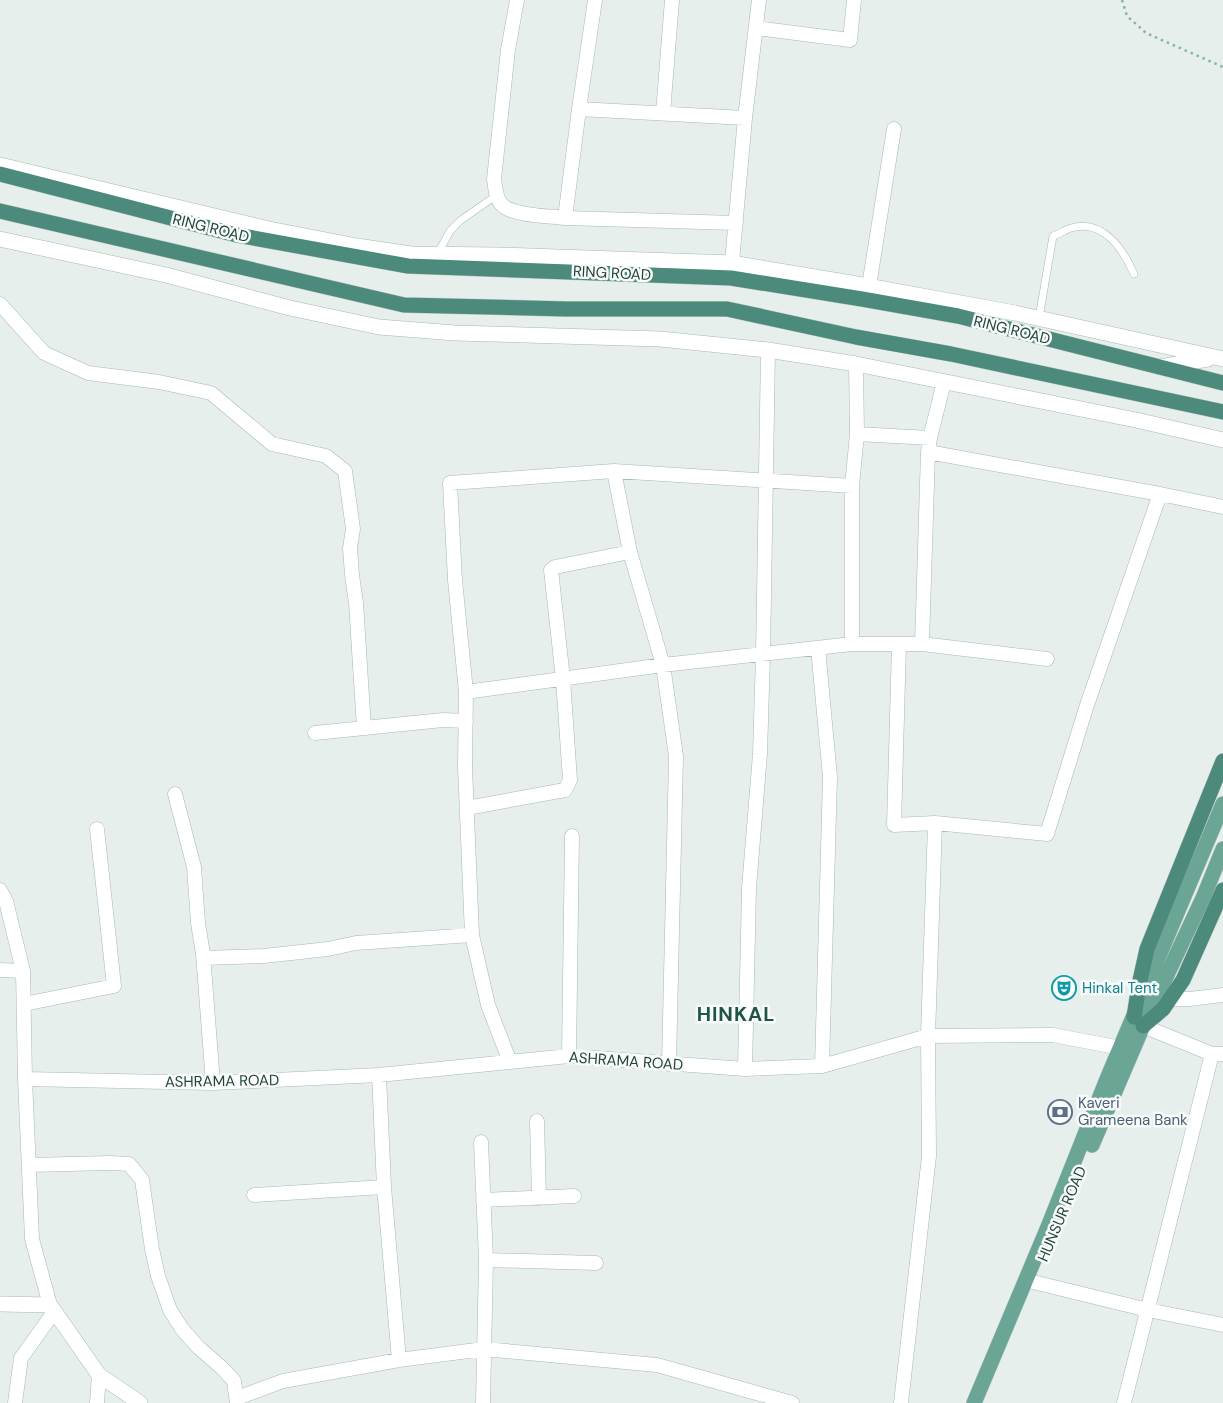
<svg xmlns="http://www.w3.org/2000/svg" width="1223" height="1403" font-family="'DM Sans',sans-serif">
<style>
.lines{fill:none;stroke-linecap:round;stroke-linejoin:round}
.service-casing{stroke:#a8b8b2;stroke-width:8}
.minor-casing{stroke:#a8b8b2;stroke-width:15}
.tertiary-casing{stroke:#a8b8b2;stroke-width:16}
.primary-casing{stroke:#c2cac8;stroke-width:16}
.trunk-casing{stroke:#c2cac8;stroke-width:16}
.path{stroke:#86b3a5;stroke-width:2.5;stroke-dasharray:2.5 4;stroke-linecap:butt}
.service{stroke:#fff;stroke-width:7}
.minor{stroke:#fff;stroke-width:14}
.tertiary{stroke:#fff;stroke-width:15}
.primary{stroke:#6aa596;stroke-width:15}
.trunk{stroke:#4c8a7c;stroke-width:15}
.labels{text-anchor:middle;stroke-width:5;stroke-linejoin:round;paint-order:stroke}
.street-label{font-size:15px;fill:#24423a;stroke:#f7fbf9}
.culture-label{font-size:15px;fill:#0d838f;stroke:#f7fbf9;text-anchor:start}
.service-label{font-size:15px;fill:#4e5e75;stroke:#f7fbf9;text-anchor:start}
.district-label{font-size:20px;font-weight:bold;letter-spacing:1px;fill:#1f5548;stroke:#f7fbf9}
</style>
<rect width="100%" height="100%" fill="#e6efeb"/>
<g class="lines">
<defs>
<path id="service" d="M437,255L450,231L461,220L497,195
M1039,318L1053,236C1059,234 1065,230 1071,228C1103,219 1123,249 1134,274"/>
<path id="minor" d="M517,0L508,50L494,179C495,187 496,199 502,205C513,216 550,216 565,218
M756,28L850,40L854,0
M579,109L595,0
M663,113L672,0
M736,223L565,218L579,109L745,118
M731,273L745,118L759,0
M869,286L894,129
M0,304L44,353L88,373L159,382L211,393L272,444L326,456L345,471L353,529L350,548L352,575L356,603L364,728
M857,434L930,438
M928,452L1160,494L1223,507
M614,471L630,552L663,665L676,756L669,1064
M852,644V486L857,434L856,364
M899,644L894,825L935,823L1047,834L1086,708L1160,494
M922,644L928,452L930,438L944,382
M818,648L830,777L822,1066
M466,692L663,665L852,644H922L1047,659
M315,733L443,720L466,721
M175,794L194,867L198,923L203,954L213,1083
M467,808L565,790L570,780L563,679L551,570L555,567L630,552
M0,890L6,901L23,971L25,1079L32,1239L50,1305
M204,958L264,956L328,949L356,943L472,935
M0,970L23,971
M1170,999H1190L1223,995
M24,1004L114,986L97,829
M1143,1026L1212,1054H1223
M569,1056L572,836
M510,1062L488,1005L472,935L465,767L466,692L455,580L450,483L614,471L852,486
M745,1069L749,888L760,754L763,655L768,350
M379,1075L384,1187L399,1360
M25,1079L213,1083L379,1075L569,1056L745,1069L822,1066L928,1036L1053,1035L1121,1048L1129,1052
M537,1121L539,1198
M481,1142L486,1260L483,1403
M29,1165L110,1163L129,1164L142,1180L152,1249L158,1276L170,1310L182,1329L198,1347L222,1368L234,1381L237,1403
M254,1195L384,1187
M483,1200L574,1196
M486,1260L596,1263
M1033,1282L1148,1310L1223,1325
M237,1398L283,1381L399,1360L484,1349L657,1365L792,1403
M15,1403L21,1358L54,1312
M97,1403L99,1375
M901,1403L929,1156L928,1036L935,823
M1124,1403L1212,1054"/>
<path id="tertiary" d="M0,165L269,229L357,246L411,254L498,255L732,263L851,283L1015,313L1223,359
M0,239L166,275L290,308L379,327L455,333L660,339L768,350L856,364L1136,420L1223,440
M1160,367L1208,359
M0,1304L50,1305L99,1375L140,1403"/>
<path id="primary" d="M1092,1145L1143,1026L1203,898L1223,849
M974,1403L1048,1227L1107,1079L1223,804"/>
<path id="trunk" d="M0,174L237,235L408,266L731,278L862,299L958,316L1223,383
M0,211L404,305L566,309H727L856,337L951,354L1223,412
M1134,1017L1139,985L1147,949L1223,761
M1143,1026L1163,1009L1183,980L1223,890"/>
</defs>
<use href="#service" class="service-casing"/>
<use href="#minor" class="minor-casing"/>
<use href="#tertiary" class="tertiary-casing"/>
<use href="#primary" class="primary-casing"/>
<use href="#trunk" class="trunk-casing"/>
<path class="path" d="M1122,0L1127,16L1146,33L1223,67"/>
<use href="#service" class="service"/>
<use href="#minor" class="minor"/>
<use href="#tertiary" class="tertiary"/>
<use href="#primary" class="primary"/>
<use href="#trunk" class="trunk"/>
</g>
<defs>
<symbol id="theatre-ring" viewBox="-11 -11 22 22"><circle r="9.5" fill="#f7fbf9" stroke="#0f9aa8" stroke-width="1.5"/><path d="M-5-5.5Q0-4 5-5.5V0Q5 5 0 6Q-5 5-5 0ZM-3.3-2.5H-1v1.5H-3.3ZM1-2.5H3.3v1.5H1ZM-2.8 1Q0 5.5 2.8 1Z" fill="#0f9aa8"/></symbol>
<symbol id="bank-ring" viewBox="-11 -11 22 22"><circle r="9.5" fill="#f7fbf9" stroke="#5c6f8a" stroke-width="1.5"/><path d="M-6-4H6V4H-6ZM0-2.3a2.3 2.3 0 1 0 0 4.6a2.3 2.3 0 1 0 0-4.6Z" fill="#5c6f8a"/></symbol>
</defs>
<g fill-rule="evenodd">
<use href="#theatre-ring" x="1050" y="974" width="28" height="28"/>
<use href="#bank-ring" x="1046" y="1098" width="28" height="28"/>
</g>
<g class="labels">
<g class="street-label">
<text transform="translate(211 228) rotate(14)" y="5">RING ROAD</text>
<text transform="translate(612 273) rotate(3)" y="5">RING ROAD</text>
<text transform="translate(1012 330) rotate(14)" y="5">RING ROAD</text>
<text transform="translate(626 1061) rotate(4)" y="5">ASHRAMA ROAD</text>
<text transform="translate(222 1081) rotate(-1)" y="5">ASHRAMA ROAD</text>
<text transform="translate(1062 1214) rotate(-67)" y="5">HUNSUR ROAD</text>
</g>
<g class="culture-label">
<text x="1082" y="993">Hinkal Tent</text>
</g>
<g class="service-label">
<text x="1078" y="1108">Kaveri<tspan x="1078" dy="17">Grameena Bank</tspan></text>
</g>
<g class="district-label">
<text x="736" y="1021">HINKAL</text>
</g>
</g>
</svg>
